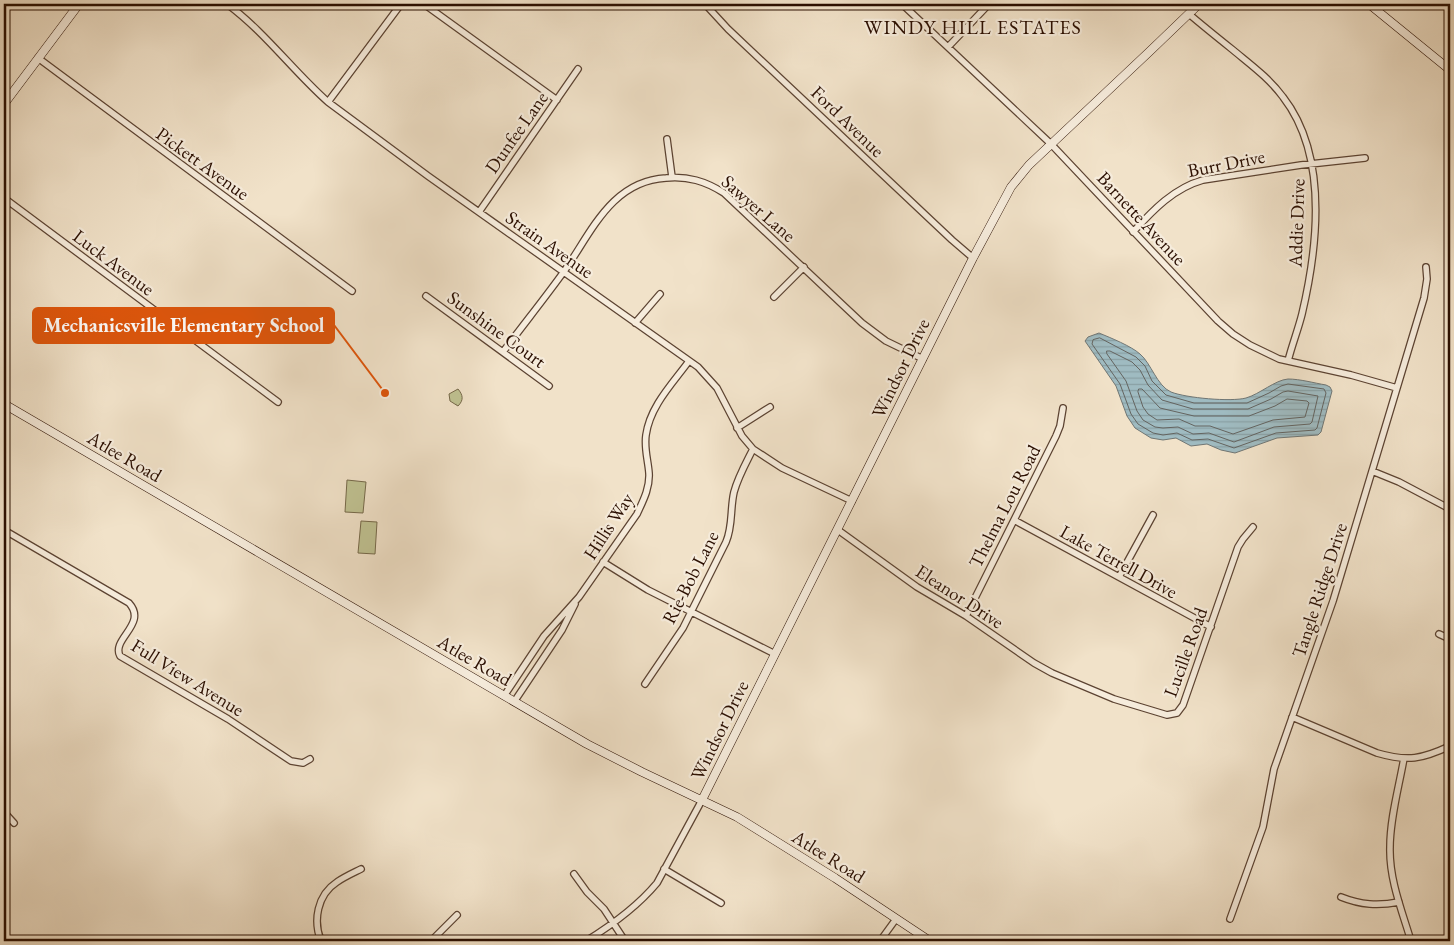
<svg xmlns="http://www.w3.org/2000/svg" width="1454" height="945" font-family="'EB Garamond',serif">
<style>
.park{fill:url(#park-tufts);stroke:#756849}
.garden{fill:#c0c292;stroke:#756849}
.water{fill:url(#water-rules);stroke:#707674}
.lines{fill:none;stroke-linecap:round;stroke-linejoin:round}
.shore{stroke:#646460;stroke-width:1}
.street-casing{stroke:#5c4332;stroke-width:8}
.secondary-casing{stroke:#2a0e00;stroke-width:9}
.street{stroke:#f6ecdc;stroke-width:5.5}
.secondary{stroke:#f6ecdc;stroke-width:8}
.labels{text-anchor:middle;stroke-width:4.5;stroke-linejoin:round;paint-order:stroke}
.street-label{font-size:19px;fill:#2a0e00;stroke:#f6ecdc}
.neighbourhood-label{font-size:20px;letter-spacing:1px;fill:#2a0e00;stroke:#f6ecdc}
.leader{fill:none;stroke:#de550b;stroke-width:2}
.callout-dot{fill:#de550b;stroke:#f6ecdc;stroke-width:2}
.callout{fill:#de550b;stroke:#de550b;stroke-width:2}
.callout-label{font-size:20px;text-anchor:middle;font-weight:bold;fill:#fff}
</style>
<defs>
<pattern id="park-tufts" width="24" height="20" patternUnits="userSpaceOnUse" patternTransform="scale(1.25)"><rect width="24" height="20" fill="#c0c292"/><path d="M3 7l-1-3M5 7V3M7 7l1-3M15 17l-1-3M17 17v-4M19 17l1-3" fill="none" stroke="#a5a67c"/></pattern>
<pattern id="water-rules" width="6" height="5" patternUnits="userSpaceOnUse" patternTransform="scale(1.25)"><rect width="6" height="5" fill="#9fbbc1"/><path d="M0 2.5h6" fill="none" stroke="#89a0a4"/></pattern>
</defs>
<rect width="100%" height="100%" fill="#f1e2c9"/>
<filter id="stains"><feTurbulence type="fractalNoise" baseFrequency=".004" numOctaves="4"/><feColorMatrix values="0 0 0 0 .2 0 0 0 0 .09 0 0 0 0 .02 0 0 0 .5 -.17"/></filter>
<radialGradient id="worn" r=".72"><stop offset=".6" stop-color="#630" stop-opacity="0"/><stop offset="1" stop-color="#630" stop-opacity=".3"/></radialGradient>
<path class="park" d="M458,389C463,395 464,400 458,406L450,401L449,394Z"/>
<path class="garden" d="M347,480L366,482L363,513L345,512Z
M361,521L377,522L375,554L358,553Z"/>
<path class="water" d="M1099,333C1111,338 1131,346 1140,354C1151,363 1157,386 1171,392C1186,398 1231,402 1246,398C1260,394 1275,380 1288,379C1300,379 1314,383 1326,385L1330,387L1332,391L1321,432L1318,435L1277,438L1235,453L1221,450L1207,444L1191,446L1176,438L1163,440L1151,438L1135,428L1127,416L1116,386L1085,341L1088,337Z"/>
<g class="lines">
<path class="shore" d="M1100,338L1136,357L1145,366L1152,381L1166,395L1194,403H1247L1269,393L1281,386L1288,384L1324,389L1326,393L1317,428L1315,430L1276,433L1234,448L1208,439L1192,440L1177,433L1163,435L1153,433L1138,424L1131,414L1120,384L1092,344L1093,340Z
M1107,351H1110L1132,362L1140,370L1148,385L1162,400L1193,409H1248L1271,399L1283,392L1288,391L1318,396L1312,422L1310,424L1274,427L1234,442L1209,433L1193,434L1178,427L1163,428L1155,427L1143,420L1137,411L1126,381L1107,354Z
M1139,389H1142L1160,408L1194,416H1249L1275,406L1287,399L1307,401L1309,403L1305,417L1273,420L1233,434L1210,426H1195L1179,419L1157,420L1148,414L1143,407L1138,392Z"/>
<defs>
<path id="street" d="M227,4C265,32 293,71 328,102L428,176L698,367L717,388L742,436L753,449L782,468L852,501
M424,4L557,100
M705,4L728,29L952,240L973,258
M902,4L1051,144L1218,321L1233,334L1250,345L1279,359L1351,375L1397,388
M1189,14C1203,26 1218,38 1233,50C1251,65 1269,78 1283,97C1328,155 1318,246 1302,314C1298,330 1292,345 1288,361
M948,47L989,4
M38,58L352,291
M328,102L401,4
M667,139L672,177
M4,198L278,402
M479,212L578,69
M1133,232C1153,210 1174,188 1203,180L1301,165L1365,158
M426,296L549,386
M774,297L804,267
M635,323L660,294
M503,352C523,325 545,298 565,270C592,231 612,181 666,178C688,176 705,181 724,193L862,323L886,341L923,359
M737,428L770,407
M1372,471L1399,482L1450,509
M1014,520L1211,627
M4,530L129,603C148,624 111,639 120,656L228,719L291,761L303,763L310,759
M838,530L917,587L966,616L1034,663L1052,673L1114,699L1167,715L1177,713L1183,705L1238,547L1243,539L1253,527
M603,562L648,590L775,654
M1119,577L1153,515
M966,616L1056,436L1060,426L1063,408
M1439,634L1450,639
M645,684L683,628L726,542C733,526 730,509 734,492C738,477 746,463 753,449
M504,696L544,636L579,597L637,514C643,501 650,488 649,473C648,460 644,448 646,435C650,406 673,383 689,361
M514,702L562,630L575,604
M1292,717L1377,753C1408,762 1422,759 1450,746
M1404,758C1399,787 1390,818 1390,847C1389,879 1402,911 1411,941
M4,812L14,823
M664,869L721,903
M574,874L587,892L604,909L625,941
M1341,897C1361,905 1378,906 1399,902
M1230,919L1263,827L1274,769L1333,601L1424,298L1427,279L1426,267
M321,941C313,921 317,895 337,882C344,877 353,873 361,869
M431,941L457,915
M586,941C612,925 637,907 657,883L702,800
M880,941L896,919"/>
<path id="secondary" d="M1369,4L1450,70
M4,104L79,4
M4,404L587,744L642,772L737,817L835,878L930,941
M702,800L973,258L1011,187L1029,165L1149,52L1199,4"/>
</defs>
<use href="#street" class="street-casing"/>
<use href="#secondary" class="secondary-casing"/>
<use href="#street" class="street"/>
<use href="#secondary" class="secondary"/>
</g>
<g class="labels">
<g class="street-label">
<text transform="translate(848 121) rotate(44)" y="7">Ford Avenue</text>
<text transform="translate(516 132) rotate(-55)" y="7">Dunfee Lane</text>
<text transform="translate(203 163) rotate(36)" y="7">Pickett Avenue</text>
<text transform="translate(1226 163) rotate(-11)" y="7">Burr Drive</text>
<text transform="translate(759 208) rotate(41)" y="7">Sawyer Lane</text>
<text transform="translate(1142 218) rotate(47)" y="7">Barnette Avenue</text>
<text transform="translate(1296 223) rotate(-88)" y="7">Addie Drive</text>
<text transform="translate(550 244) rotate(35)" y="7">Strain Avenue</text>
<text transform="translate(114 262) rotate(37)" y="7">Luck Avenue</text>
<text transform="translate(497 329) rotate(36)" y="7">Sunshine Court</text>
<text transform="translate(900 368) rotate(-64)" y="7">Windsor Drive</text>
<text transform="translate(125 456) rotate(30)" y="7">Atlee Road</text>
<text transform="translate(1004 506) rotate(-63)" y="7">Thelma Lou Road</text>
<text transform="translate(608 526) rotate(-57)" y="7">Hillis Way</text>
<text transform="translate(1119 561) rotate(29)" y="7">Lake Terrell Drive</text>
<text transform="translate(690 577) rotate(-63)" y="7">Rie-Bob Lane</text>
<text transform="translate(1319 590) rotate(-72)" y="7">Tangle Ridge Drive</text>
<text transform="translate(960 596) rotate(33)" y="7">Eleanor Drive</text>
<text transform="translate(1185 652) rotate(-70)" y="7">Lucille Road</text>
<text transform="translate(475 660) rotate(30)" y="7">Atlee Road</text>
<text transform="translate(188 677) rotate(32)" y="7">Full View Avenue</text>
<text transform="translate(719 730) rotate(-64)" y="7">Windsor Drive</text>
<text transform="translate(829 856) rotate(32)" y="7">Atlee Road</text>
</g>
<g class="neighbourhood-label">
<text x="973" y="34">WINDY HILL ESTATES</text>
</g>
</g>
<path class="leader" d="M385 393L334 325"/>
<circle class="callout-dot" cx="385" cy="393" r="5"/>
<rect class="callout" x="33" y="308" width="301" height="35" rx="5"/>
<g class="callout-label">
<text x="184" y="332">Mechanicsville Elementary School</text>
</g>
<rect width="1454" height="945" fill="none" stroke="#f1e2c9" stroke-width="20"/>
<rect x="5" y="5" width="1444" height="935" fill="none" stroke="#2a0e00" stroke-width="2.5"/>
<rect x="10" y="10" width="1434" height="925" fill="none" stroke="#2a0e00"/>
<rect width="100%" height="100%" filter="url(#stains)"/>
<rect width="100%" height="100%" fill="url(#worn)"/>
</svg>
